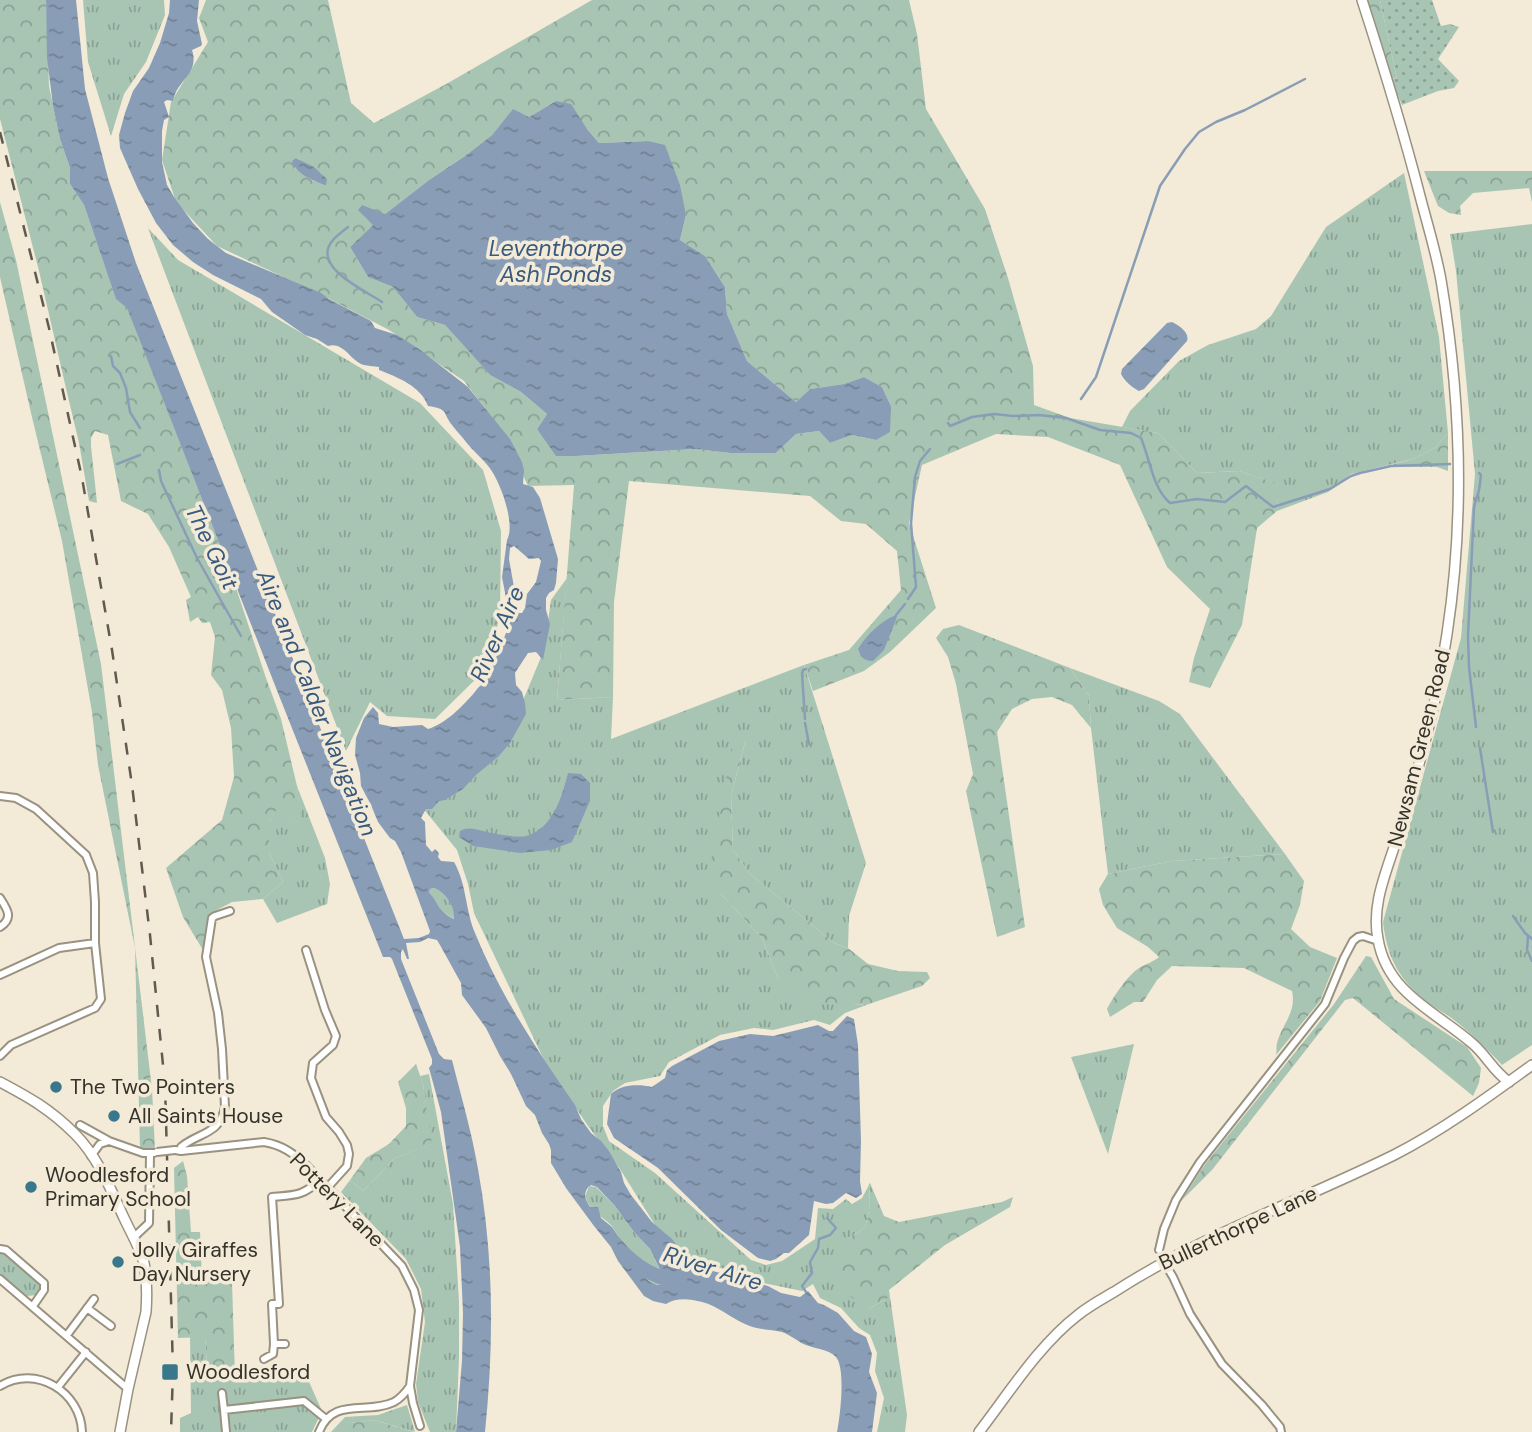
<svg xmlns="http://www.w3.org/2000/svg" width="1532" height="1432" font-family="'DM Sans',sans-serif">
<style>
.grass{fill:url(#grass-tufts)}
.forest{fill:url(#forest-crowns);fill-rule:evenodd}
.garden{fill:url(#garden-dots)}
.water{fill:url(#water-ripples);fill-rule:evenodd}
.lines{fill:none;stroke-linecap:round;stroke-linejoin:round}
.stream{stroke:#899eb6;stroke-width:2.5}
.river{stroke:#899eb6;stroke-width:14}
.street-casing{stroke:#999280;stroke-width:10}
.secondary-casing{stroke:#999280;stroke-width:12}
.street{stroke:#fff;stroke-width:6}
.secondary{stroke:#fff;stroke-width:9}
.rail{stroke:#5f5b51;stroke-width:2.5;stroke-dasharray:12 12;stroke-linecap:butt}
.street-bridge-casing{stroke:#999280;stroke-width:10;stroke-linecap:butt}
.street-bridge{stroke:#fff;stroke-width:6}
.poi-dot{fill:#39778c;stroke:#f3ead7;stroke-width:2.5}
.labels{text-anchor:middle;stroke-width:7;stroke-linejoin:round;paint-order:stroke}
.street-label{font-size:21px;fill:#35322a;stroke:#f3ead7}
.poi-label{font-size:21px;fill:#35322a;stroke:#f3ead7;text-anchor:start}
.water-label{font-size:23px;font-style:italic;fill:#375a7e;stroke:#f3ead7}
</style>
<defs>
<pattern id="grass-tufts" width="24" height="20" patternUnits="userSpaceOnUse" patternTransform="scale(1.75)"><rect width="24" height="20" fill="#a8c5b4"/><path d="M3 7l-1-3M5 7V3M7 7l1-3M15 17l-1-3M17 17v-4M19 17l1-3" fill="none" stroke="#8aa193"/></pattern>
<pattern id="forest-crowns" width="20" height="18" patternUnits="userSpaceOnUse" patternTransform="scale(1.75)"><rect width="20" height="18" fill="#a8c5b4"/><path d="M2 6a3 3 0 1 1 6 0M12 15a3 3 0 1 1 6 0" fill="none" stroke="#8aa193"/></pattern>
<pattern id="garden-dots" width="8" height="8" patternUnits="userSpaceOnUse" patternTransform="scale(1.75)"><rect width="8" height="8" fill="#a8c5b4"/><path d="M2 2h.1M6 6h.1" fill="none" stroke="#8aa193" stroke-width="1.8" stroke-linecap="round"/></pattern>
<pattern id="water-ripples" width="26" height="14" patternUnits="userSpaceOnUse" patternTransform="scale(1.75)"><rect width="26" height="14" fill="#899eb6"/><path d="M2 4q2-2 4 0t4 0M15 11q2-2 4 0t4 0" fill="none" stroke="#718194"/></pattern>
</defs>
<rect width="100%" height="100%" fill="#f3ead7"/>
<path class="grass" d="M83,0H164L165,15L146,62L124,94L111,136L88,62Z
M1404,173L1439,337L1448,433L1435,448L1413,459L1351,474L1328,492L1277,511L1278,484L1239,471L1197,473L1158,433L1122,427L1130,411L1179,361L1208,345L1256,329L1271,316L1326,227Z
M1532,224V1045L1502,1065C1487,1049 1472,1034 1454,1020C1446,1013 1435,1009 1427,1002C1399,980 1387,957 1383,922L1461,638L1475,474L1456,271L1450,234Z
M148,228L178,260L420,403L483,470L501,531L500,617L483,672L435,719L387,716L370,702L346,751Z
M567,578L557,700L613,697L611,739L804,665L866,863L849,916L848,948L834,943L750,874L733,850L731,796L745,742L732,746L721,894L762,938L778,979L853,1005L869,1004L845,1013L830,1025L814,1020L773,1030L754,1028L720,1035L669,1062L660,1076L625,1083L613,1091L603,1106V1126L609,1141L655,1173L751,1260L766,1265L782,1261L815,1239L818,1208L833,1209L846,1199L852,1204L862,1198L870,1183L869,1211L865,1228L848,1238L870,1308L890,1297L907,1415L905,1432H877L884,1398L875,1371L877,1353L870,1335L859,1328L841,1308L820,1298L813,1284L802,1291L748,1280L732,1270L692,1263L667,1244L618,1166L588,1126L545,1062L474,913L468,884L457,850L422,807L503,734L524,698L544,650L551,600Z
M1070,668L1159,701L1180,714L1285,854L1172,861L1108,874L1091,728L1089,696Z
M297,786L325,858L330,884L327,904L277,923L263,899L283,882L269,852V822L278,806L301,825Z
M434,888C446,893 455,906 455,919C439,912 439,905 429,892L430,889Z
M1134,1044L1108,1154L1071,1057Z
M429,1074L453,1204L459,1301V1357L456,1432H430L418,1402L416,1384L425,1322L421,1289L406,1259L341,1192L350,1180L363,1191L395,1158L431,1144L423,1084L420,1076Z
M590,1186L596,1187L615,1206L634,1232L650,1249L665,1281L662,1285L654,1284L645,1279L640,1262L635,1260C632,1250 624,1244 618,1236C617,1234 613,1228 612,1226C602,1215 576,1204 590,1186Z
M0,1252L4,1253L40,1284L42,1288L37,1295L27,1296L0,1274Z
M190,1337H205L208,1381L235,1377L306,1375L322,1411L312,1432H180V1418L191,1413Z
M407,1405L415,1432L374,1420L350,1423V1432H331L345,1417L378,1415Z"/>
<path class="forest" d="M0,0H46L49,86L60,139L70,168V184L84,205L116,298L127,307L231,573L266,678L281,719L297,786L302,826L278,807L269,822V852L283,882L263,899L232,902L211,913L207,946L203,950L183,917L166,868L222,820L234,777L231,728L222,690L211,675L215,637L210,622L202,623L198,617L190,622L186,600L191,597L169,547L148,514L121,501L108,435L95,431L91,438V446L97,503L89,501L79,443L65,384L39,271L0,119Z
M206,0H328L351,103L374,123L448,83L592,0H909L917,34L926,109L985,209L1008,278L1033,366L1034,405L1070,418L1158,433L1197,473L1239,471L1279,484L1277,511L1257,528L1242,625L1210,688L1189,682L1194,658L1210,609L1167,567L1120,465L1048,437L996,434L922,465L909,523L936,608L890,652L864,671L813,691L804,665L849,650L901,590L897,551L866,524L841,521L810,496L629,481L614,602L613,697L557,700L574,485L528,486L502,430L464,381L389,330L326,297L217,246L176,202L162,160L171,102L208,42L199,18ZM556,101L587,129L599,143L648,141L686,215L680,240L705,256L725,287L727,314L747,361L796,402L810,389L844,384L864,377L882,387L891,406L876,440L852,435L830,443L819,431L796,434L776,453H730L695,449L576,456L537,429L547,414L521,392L490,375L445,325L417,317L393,287L368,277L350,247L385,214L429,180L465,156L492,135L513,110L529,117ZM297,158L322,174L324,185L312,180L295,168Z
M1367,0H1380L1397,79L1390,78Z
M1424,171H1532V202L1529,188L1473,193L1460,206L1461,215L1449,213L1438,206Z
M0,202L16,260L101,664L152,1089L155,1150L140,1149L135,948L98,765L92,712L62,541L31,413L0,277Z
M1448,433V471L1437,467H1383L1413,459L1435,448Z
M959,625L1070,668L1089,696L1091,728L1072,705L1052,697L1032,699L1012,709L997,732L1025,927L997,937L966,791L973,774L956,684L948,657L936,638L943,629Z
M739,739L745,742L731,796L733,850L750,874L834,943L848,948L868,964L898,971L927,972L930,978L922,986L869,1004L853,1005L820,1004L778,979L762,938L721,894L709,872L732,745Z
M1285,854L1304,881L1300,905L1291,929L1310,947L1337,958L1320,1001L1276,1055C1277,1051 1276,1047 1277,1043C1282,1024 1297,1012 1292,991L1244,968L1172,966L1157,980L1143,1002H1134L1110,1017L1107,1009C1114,996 1127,976 1139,968C1146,964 1153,962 1159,957L1148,947L1117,928L1103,905L1099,889L1108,874L1172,861Z
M1366,956L1371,957L1394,999L1467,1047L1481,1068L1479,1083L1473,1096L1353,998L1345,1000L1212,1170L1182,1200L1206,1163L1334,1004Z
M416,1064L423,1084L432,1144L395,1158L363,1191L350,1180L366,1158L389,1144L406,1126V1108L398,1082Z
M183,1161L187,1176L191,1232H200L202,1278L232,1282L235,1377L208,1381L205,1337L178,1338L174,1168Z
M870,1183L884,1216L899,1222L1002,1202L1013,1197L1010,1207L945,1245L889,1290L890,1297L870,1308C845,1295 840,1291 832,1264L848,1238L865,1228L869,1211Z
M374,1420L414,1432H350V1423Z"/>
<path class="garden" d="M1380,0H1432L1441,26L1450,24L1459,27L1438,59L1459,81L1454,88L1438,91L1402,105L1390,78L1397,79Z"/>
<path class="water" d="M46,0H76L85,89L108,178L136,263L404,939L419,938L429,934L430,931L401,852L395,841L390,838L378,822L371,805L361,786L360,773L355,755L356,738L364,718L373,707L378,713L379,724L393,727L422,725L428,729C445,724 462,707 474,693C478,688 480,685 486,682L506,633L505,619L507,603L502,577L507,540C516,524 500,481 489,467C482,458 473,451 466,442C462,436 456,431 452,425C442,412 449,409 428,406C421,386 397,377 379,370V367C374,366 366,366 361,364C349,358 343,342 328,346L317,339L305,335L272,312L261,299L213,275L193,262L173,245L156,223L138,189L120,148L119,135L125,113L133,91L149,68L160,43L169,13L170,0H199L197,21L202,44L201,46L192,50C200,74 176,81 173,101L167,100L164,102L169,117L164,120L162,131V162L167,185L174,197L193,223L208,239L226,253L321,293L329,299L371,321L375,328L397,335L419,349L468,387L510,439L522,462L524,470L523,484L533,487L540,498L558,559L556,583L554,590L549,593L546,598V610L550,624L543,660L536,652L528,653L515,673L516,685L522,692L525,703L526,714L510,743L499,756L476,775L463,789L445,800L439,801L432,809H426L421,818L425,822L426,845L432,852L435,849L439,853L438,857L441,861L454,862C467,885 465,909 475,933C500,995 537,1050 575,1105L581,1119L591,1133L601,1141L609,1151L621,1172L624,1183L631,1195L652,1222L672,1239L679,1248L682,1255L690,1262L713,1271L768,1286L781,1293L800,1297L808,1291L818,1303L824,1305L838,1313L854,1331L866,1337L872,1354L869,1372L877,1393L872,1432H837C840,1417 846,1369 836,1357C828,1349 816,1349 806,1345C798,1342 791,1335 782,1332C770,1329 757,1330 745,1324C731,1318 718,1306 702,1302C690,1299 677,1297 666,1304L653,1301L644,1296L618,1261L611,1247L594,1226L566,1188L551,1163V1150L549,1144L542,1133L535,1115L526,1106L511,1074L500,1056L486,1028L462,995L461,983L440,945L437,940L428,938L420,942L406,943L409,959H407L403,949L401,952V959L439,1054L444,1059L452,1060C461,1096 472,1133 478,1169C494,1256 494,1344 485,1432H456L462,1361L463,1313L460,1247L441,1112L429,1068L432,1064V1059L392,959L390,957H383L278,693L127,308L116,299L84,205L70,184V168L60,139L53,106L47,58ZM514,546L529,559L539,558L541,561L536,582L527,594L525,608L522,613H519L518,610L509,559L510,548ZM434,888C446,893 455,906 454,919C439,912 439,904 429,892L430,889ZM591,1185L597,1187L615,1206L634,1232L650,1249L664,1278L665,1281L662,1285C647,1285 642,1275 640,1262L636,1260L634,1254L618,1236L612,1227L601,1218L598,1207H590C585,1200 582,1191 591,1185Z
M556,101L571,104L587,129L599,143L648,141L665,145L680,185L686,215L680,240L705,256L725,287L727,314L747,361L796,402L810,389L844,384L864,377L882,387L891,406L890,432L876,440L852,435L830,443L819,431L796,434L776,453H730L695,449L576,456H556L537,429L547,414L521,392L490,375L445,325L417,317L393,287L368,277L350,247L373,225L358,210L362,205L385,214L429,180L465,156L492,135L513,109L529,117Z
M296,158L314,167L327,179L326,185H324C312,180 295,173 292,161Z
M1172,322C1179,325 1190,333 1187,341L1144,389L1139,391C1132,387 1125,382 1121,374L1122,369L1167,323Z
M896,615L897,616L896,620L884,650L873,661C863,661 861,657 858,649C867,634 881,621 896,615Z
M568,773L581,774L590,783V801L572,842L551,850L520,853L473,846L459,837L460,831C469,826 477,830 487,832C496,834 518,838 526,836C553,829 562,796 568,773Z
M847,1016L854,1019L858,1045L861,1141L860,1181L862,1194L856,1198L846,1193L833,1203L826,1204L814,1201L809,1235L789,1253H784L776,1259L770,1261L758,1258L721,1230L658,1168L614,1138L607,1124L611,1094C621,1084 638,1084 652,1087L665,1078L667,1070L672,1066L719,1041L750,1034L773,1036L818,1025L829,1031H833Z"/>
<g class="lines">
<path class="stream" d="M348,227C342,232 332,238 329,246C318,270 366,291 382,302
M111,356L113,366L120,373L126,388L130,412L140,428
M1081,399L1096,377L1160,186L1185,149L1199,132L1216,122L1245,110L1305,79
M948,423L950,426L972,417L994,414L1013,416L1039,415L1066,418L1100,430L1131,433L1141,438C1150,459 1152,487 1170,503L1197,499L1225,502L1246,486L1273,507L1330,489L1351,476L1360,473L1391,466L1450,464
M117,464L140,455
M159,470L161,481L197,558L241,636
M908,599L916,587L911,523L915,477L920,461L930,449
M896,615L905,604
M805,719L802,674L803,670L806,669
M805,723L809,744
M1476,727L1469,667L1468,636L1474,508C1475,502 1476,499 1478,494C1480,488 1480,481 1481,475L1479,473
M1480,748L1493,832
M1513,916L1525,933L1532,939
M1528,936L1527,950L1532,961
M806,1292L802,1286L812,1273L810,1262L818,1248L819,1239L830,1235L836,1228L827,1218"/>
<path class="river" d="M626,1255C643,1271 658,1278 681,1283"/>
<defs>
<path id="street" d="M0,796L16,798L36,809L86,855L93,873L95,902V943L101,999L95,1008L11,1045L0,1056
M0,898C7,909 14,918 0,927
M306,950L325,1010L336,1036L333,1045L313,1063L311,1078L326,1117L339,1132L347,1145L349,1154L347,1166L328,1187
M0,975L59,948L95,943
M80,1125L109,1141
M175,1150L181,1151L264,1142C282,1145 293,1153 306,1165L402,1266L414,1290L419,1310L410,1386L413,1403L420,1426
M181,1151V1147C199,1132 220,1135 225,1107L222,1049L218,1013L206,957L212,918L215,916L230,911
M91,1156L100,1144L109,1141L143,1153H154
M133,1238L149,1223L150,1154
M0,1249L6,1250L44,1283V1290L33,1306
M1159,1250L1164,1229L1176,1200L1200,1162L1325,1004L1344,958L1353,941L1358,937L1363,936L1378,941
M1164,1262L1173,1277L1190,1314L1222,1364L1262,1405L1280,1427L1281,1432
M0,1279L128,1389
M87,1308L111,1326
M67,1335L94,1299
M274,1344H285
M264,1359L273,1354L274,1344L272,1304H279L272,1197C296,1195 303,1196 321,1179
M0,1386C36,1364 81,1392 82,1432
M58,1387L86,1352
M222,1393L224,1410
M226,1432L224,1410L304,1401L326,1419
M319,1432C333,1396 367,1415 394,1402C401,1398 406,1392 410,1386"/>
<path id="secondary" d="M1362,0C1383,65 1403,130 1420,196C1427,223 1436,252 1441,280C1461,398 1465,516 1447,634C1440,680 1430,726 1417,771C1411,793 1405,816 1397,838C1387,871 1371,904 1378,939C1387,994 1437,1012 1473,1044C1487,1056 1493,1071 1509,1082
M0,1082C30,1098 50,1109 75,1134C98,1157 111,1190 124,1218C131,1233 140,1248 144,1263C147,1278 147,1297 146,1312L128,1389L120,1432
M979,1432C1009,1393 1039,1345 1078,1315C1089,1306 1102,1299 1114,1292C1202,1235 1301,1201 1394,1155C1443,1130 1488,1097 1532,1065"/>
</defs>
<use href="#street" class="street-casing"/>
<use href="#secondary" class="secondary-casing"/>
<use href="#street" class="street"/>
<use href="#secondary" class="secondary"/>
<path class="rail" d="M0,132L49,328L82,478L112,650L132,785L150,935L165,1085L173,1371L171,1432"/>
<defs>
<path id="street-bridge" d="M157,1152L175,1150"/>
</defs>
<use href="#street-bridge" class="street-bridge-casing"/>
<use href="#street-bridge" class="street-bridge"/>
</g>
<g class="poi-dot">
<circle cx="56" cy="1087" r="7"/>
<circle cx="114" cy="1116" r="7"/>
<circle cx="31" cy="1187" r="7"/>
<circle cx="118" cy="1262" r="7"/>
<rect x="161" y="1363" width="18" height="18" rx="3.5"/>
</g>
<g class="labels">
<g class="street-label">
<text transform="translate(1419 748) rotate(-76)" y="7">Newsam Green Road</text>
<text transform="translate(337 1200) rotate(45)" y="7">Pottery Lane</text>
<text transform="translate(1238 1228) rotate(-25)" y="7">Bullerthorpe Lane</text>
</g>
<g class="poi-label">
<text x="70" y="1094">The Two Pointers</text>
<text x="128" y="1123">All Saints House</text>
<text x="45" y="1182">Woodlesford<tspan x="45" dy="24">Primary School</tspan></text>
<text x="132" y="1257">Jolly Giraffes<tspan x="132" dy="24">Day Nursery</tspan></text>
<text x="186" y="1379">Woodlesford</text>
</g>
<g class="water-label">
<text x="556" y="256">Leventhorpe<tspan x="556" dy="26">Ash Ponds</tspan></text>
<text transform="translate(212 547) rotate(64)" y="8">The Goit</text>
<text transform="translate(497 634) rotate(-66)" y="8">River Aire</text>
<text transform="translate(317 703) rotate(68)" y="8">Aire and Calder Navigation</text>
<text transform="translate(713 1268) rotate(17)" y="8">River Aire</text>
</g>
</g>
</svg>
